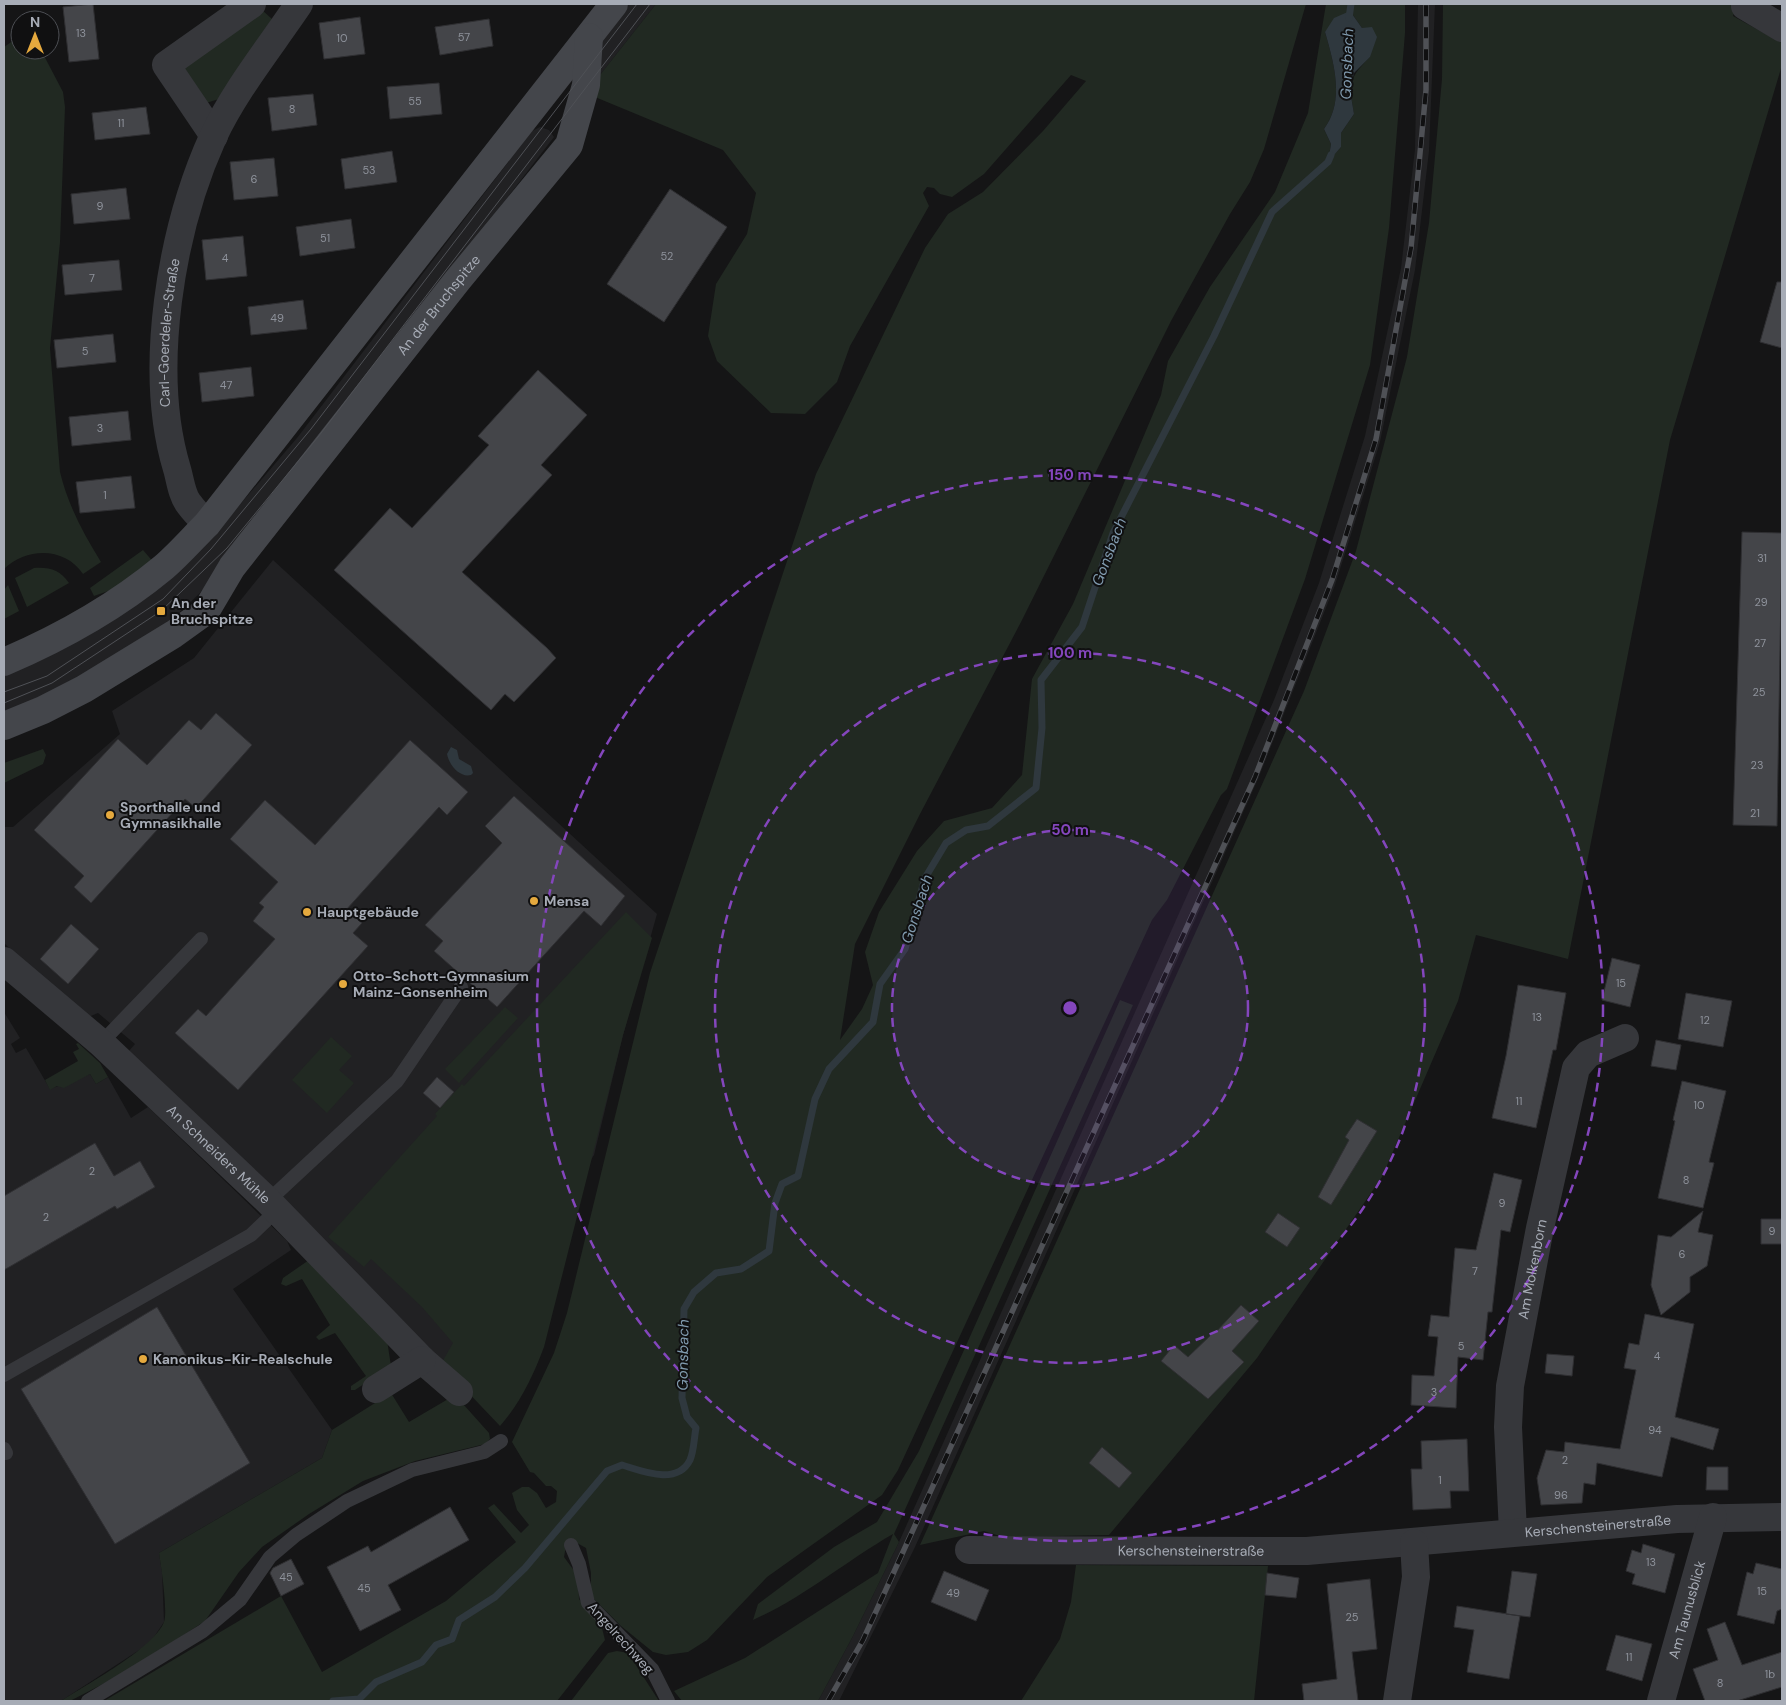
<svg xmlns="http://www.w3.org/2000/svg" width="1786" height="1705" font-family="'DM Sans',sans-serif">
<style>
.built{fill:#212123}
.green{fill:#212922;fill-rule:evenodd}
.water{fill:#2f383e}
.lines{fill:none;stroke-linecap:round;stroke-linejoin:round}
.stream{stroke:#2f383e;stroke-width:7}
.building{fill:#444549;stroke:#2f2f32}
.lane{stroke:#36373b;stroke-width:14}
.street{stroke:#36373b;stroke-width:28}
.secondary{stroke:#44464b;stroke-width:28}
.tram{stroke:#4f5156;stroke-width:1}
.rail-casing{stroke:#4f5156;stroke-width:5.5}
.rail{stroke:#101011;stroke-width:4;stroke-dasharray:11;stroke-linecap:butt}
.ring{fill:none;stroke:#8446bd;stroke-width:2.5;stroke-dasharray:9 6}
.poi-dot{fill:#e5a93e;stroke:#101011;stroke-width:2}
.labels{text-anchor:middle;stroke-width:4;stroke-linejoin:round;paint-order:stroke}
.number-label{font-size:11px;fill:#8e929b}
.street-label{font-size:14px;fill:#a7acb6;stroke:#101011}
.poi-label{font-size:14px;font-weight:bold;fill:#a7acb6;stroke:#101011;text-anchor:start}
.water-label{font-size:15px;font-style:italic;fill:#809aae;stroke:#101011}
.centre{fill:#8446bd;stroke:#101011;stroke-width:2.5}
.ring-label{font-size:15px;text-anchor:middle;font-weight:bold;fill:#8446bd;stroke:#101011;stroke-width:4;stroke-linejoin:round;paint-order:stroke}
</style>
<rect width="100%" height="100%" fill="#151516"/>
<path class="built" d="M629,4H656L596,80L601,40Z
M1418,4H1435L1429,151L1415,270L1380,442L1335,585L1258,779L915,1547L839,1701H818L853,1636L899,1542L1274,700L1319,583L1365,436L1401,268L1415,149Z
M540,127L549,130L554,137L227,562L200,593L165,626L120,659L4,718V676L20,669L213,536L297,438L532,131Z
M273,560L657,914L623,1035L594,1155L457,1377L128,1052L135,1044L98,1013L86,1018L74,1009L4,943V827H13L120,734L112,711L194,658Z
M4,1012L20,1038L11,1044L16,1053L26,1048L50,1089L90,1074L96,1084L108,1077L131,1118L148,1107L287,1241L291,1250L233,1289L332,1430L322,1458L159,1553L162,1572L164,1622L150,1643L61,1701H4Z"/>
<path class="green" d="M656,4H1306L1264,149L1250,182L1230,214L1171,321L1021,622L920,814L855,944L840,1040L862,1009L873,985L865,952L879,912L917,851L944,821L992,808L1022,775L1032,679L1073,604L1161,395L1168,361L1210,287L1275,192L1308,113L1326,4H1405V33L1389,228L1370,365L1305,579L1227,789L1221,795L1167,900L1152,920L898,1470L882,1495L767,1577L707,1640L688,1652L666,1655L653,1652L621,1626L591,1596V1573L586,1548L577,1543L566,1546L564,1557L578,1576L579,1599L602,1628L605,1640L557,1701H104L281,1596L322,1672L446,1601L516,1542L488,1508L494,1504L521,1533L529,1525L517,1510L512,1493L522,1487H529L537,1493L546,1508L556,1502L557,1491L551,1486H546L534,1473L530,1472L512,1442L554,1353L567,1313L650,973L816,474L925,248L948,214L983,192L1043,131L1086,81L1071,75L984,174L952,197L940,194L934,188L927,187L923,193L929,206L850,346L837,382L805,414L771,413L717,361L708,336L716,284L747,234L756,193L723,150L595,97L596,80ZM1350,11L1362,28L1370,57C1348,79 1349,84 1354,114L1341,133V147L1328,161L1331,144L1324,129C1345,101 1334,63 1325,32Z
M1443,4H1737L1733,16L1782,43V65L1670,440L1568,959L1476,935L1458,1001L1382,1177L1257,1358L1109,1535L1003,1537L984,1531L920,1545L1304,691L1356,551L1407,357L1429,223L1442,79Z
M262,10L272,19L219,99L206,103L183,73L185,62Z
M20,36V50H41L63,92L65,107L60,242L50,348L60,472C68,505 83,533 101,562L83,574C65,547 27,547 4,569V47Z
M143,550L155,564L117,588L94,596L90,588Z
M34,568C50,567 60,570 69,583L27,607L15,578Z
M8,585L19,611L4,619V590Z
M43,749L46,755L43,764L4,783V763Z
M626,912L652,938L623,1035L544,1347C533,1376 521,1402 500,1426L441,1364L453,1343L422,1307L371,1259L364,1267L328,1237L437,1116L435,1114L462,1084L464,1086Z
M1120,1000L1133,1005L894,1534L899,1542L853,1636L818,1701H682L674,1691L745,1658L878,1573L893,1534C846,1561 803,1598 753,1620L758,1604L834,1547L877,1522L919,1451Z
M505,1007L518,1018L459,1083L445,1069Z
M331,1037L352,1056L339,1070L354,1083L327,1113L292,1080Z
M78,1043L100,1063L108,1077L96,1084L90,1074L64,1088L57,1086L50,1090L45,1080L78,1061L73,1052L79,1049L76,1044Z
M309,1260L387,1340L391,1366L355,1390H351V1386L366,1376L335,1333L319,1340L316,1337L330,1325L302,1279L286,1286L281,1284L283,1278Z
M391,1393L409,1422L455,1395L489,1433L490,1439L485,1444L415,1461L363,1481L309,1514L262,1547L239,1572L205,1621L130,1670L70,1701H61C86,1685 154,1648 164,1622C168,1611 161,1566 159,1553L322,1458L332,1430Z
M1076,1565L1268,1566L1254,1701H1021L1060,1639L1071,1602Z
M617,1651L628,1653L659,1701H571L608,1653Z"/>
<path class="water" d="M1350,11L1362,28L1372,27L1377,37L1370,57L1354,73L1350,90L1354,114L1341,133V147L1328,162L1331,144L1324,129C1345,101 1334,63 1325,32L1334,18Z
M451,747L457,750L459,759L471,766L473,773L471,775C460,778 449,765 447,754Z"/>
<g class="lines">
<path class="stream" d="M1349,18L1351,4
M333,1701L359,1699L376,1682L422,1662L436,1645L452,1639L459,1620L495,1597L525,1568L607,1471L622,1465C642,1471 677,1486 690,1460C694,1451 694,1438 696,1428L687,1417L682,1398L684,1309L694,1292L716,1273L741,1269L769,1251L775,1203L782,1184L798,1176L815,1099L829,1069L873,1022L880,984L905,949L925,878L946,843L966,830L988,826L1036,788L1042,728L1041,680L1082,627L1113,533L1214,336L1272,212L1328,162L1331,155"/>
</g>
<path class="building" d="M93,4L99,59L69,62L63,7Z
M360,17L365,54L324,59L319,23Z
M489,19L493,46L440,55L435,27Z
M439,83L442,114L390,119L387,87Z
M313,94L317,125L272,131L268,98Z
M146,107L150,134L95,140L92,113Z
M392,151L397,182L345,189L341,159Z
M274,158L278,196L234,200L230,162Z
M126,188L130,219L74,224L71,194Z
M670,189L727,227L664,322L607,284Z
M351,219L355,248L300,256L296,227Z
M243,236L247,276L206,280L202,240Z
M119,260L122,290L65,295L62,265Z
M1777,282H1782V348L1760,342Z
M303,300L307,329L251,335L248,307Z
M113,334L116,362L57,368L54,340Z
M251,367L254,396L202,402L199,373Z
M538,370L587,415L541,465L552,475L462,572L547,648L556,658L514,702L505,694L491,710L334,570L390,508L412,528L489,445L478,436Z
M128,411L131,440L72,446L69,417Z
M131,476L135,508L80,513L76,482Z
M1742,532L1782,533L1777,826L1733,825Z
M216,713L252,745L196,808L185,799L91,903L74,887L84,876L34,830L118,739L147,765L189,720L201,730Z
M410,740L468,792L447,815L439,807L346,910L362,923L353,933L368,946L238,1090L175,1033L198,1009L206,1016L275,939L253,921L264,907L259,903L278,882L230,839L265,800L315,845Z
M514,796L625,896L601,926L584,911L497,1007L434,951L443,941L425,925L502,843L485,826Z
M71,924L99,949L68,984L40,959Z
M1612,958L1640,965L1630,1007L1602,1000Z
M1518,985L1566,993L1556,1050H1553L1536,1128L1492,1118L1506,1056Z
M1686,993L1732,1001L1723,1047L1678,1039Z
M1656,1040L1681,1045L1676,1070L1651,1066Z
M437,1077L454,1092L440,1108L423,1093Z
M1682,1081L1726,1091L1709,1162L1714,1163L1703,1208L1658,1198L1675,1121L1673,1120Z
M1357,1119L1377,1131L1331,1205L1318,1197L1349,1140L1345,1137Z
M95,1143L114,1176L140,1161L155,1187L117,1209L115,1206L4,1270V1196Z
M1494,1173L1522,1180L1510,1232L1501,1230L1492,1312H1488L1483,1360L1458,1357L1456,1408L1411,1405L1412,1375L1434,1376L1438,1337L1428,1336L1431,1315L1449,1317L1455,1248L1476,1250Z
M1703,1211L1698,1232L1713,1235L1707,1266L1690,1277V1292L1661,1315L1651,1285L1658,1235L1671,1237Z
M1278,1213L1300,1228L1287,1247L1265,1232Z
M1761,1219H1782V1244H1761Z
M1241,1305L1259,1321L1232,1351L1244,1362L1208,1399L1161,1361L1174,1345L1188,1357L1214,1332L1215,1333Z
M157,1307L250,1463L115,1544L21,1389Z
M1645,1314L1694,1324L1675,1417L1719,1429L1713,1450L1671,1437L1662,1477L1597,1463L1595,1485L1584,1483L1582,1503L1541,1505L1537,1478L1546,1450L1564,1452L1565,1442L1620,1449L1636,1370L1624,1368L1629,1343L1639,1345Z
M1547,1354L1574,1356L1572,1376L1545,1373Z
M1467,1439L1469,1491H1450L1451,1508L1413,1510L1411,1469H1422L1421,1441Z
M1102,1447L1132,1473L1119,1488L1089,1463Z
M1707,1467H1728V1490H1706Z
M450,1507L469,1540L388,1585L401,1610L360,1631L327,1567L368,1546L371,1552Z
M1643,1544L1675,1554L1665,1593L1632,1584L1635,1574L1626,1571L1632,1550L1641,1553Z
M291,1559L304,1584L281,1596L270,1573L273,1568Z
M1756,1563L1782,1569V1609L1777,1611L1774,1624L1737,1615L1747,1572L1753,1574Z
M944,1571L989,1590L976,1621L931,1602Z
M1512,1571L1537,1574L1530,1617L1506,1614Z
M1267,1573L1299,1578L1296,1598L1265,1595Z
M1370,1579L1377,1649L1352,1652L1358,1701H1304L1302,1684L1337,1679L1327,1584Z
M1457,1606L1520,1616L1509,1679L1467,1672L1474,1630L1454,1627Z
M1725,1622L1742,1665L1782,1652V1687L1737,1701H1705L1693,1669L1718,1660L1707,1629Z
M1616,1635L1652,1644L1642,1681L1606,1670Z"/>
<g class="lines">
<path class="lane" d="M101,1043L201,939
M268,1201L397,1081L461,987
M4,1375L251,1235L277,1210
M4,1449L6,1453
M571,1545L579,1564L588,1603L652,1669L668,1701
M88,1701L203,1631L240,1600L270,1557L296,1535L347,1501L412,1470L484,1452L501,1441"/>
<g class="street">
<path d="M1746,4L1745,6L1782,28"/>
<path d="M214,136L166,65L252,4"/>
<path id="s1" d="M207,524C201,518 194,511 189,504C182,496 180,479 177,469C147,370 171,230 213,137C235,90 270,47 299,4"/>
<path id="s2" d="M4,961L101,1043L268,1201L422,1360L459,1392"/>
<path d="M376,1389L422,1360"/>
<path id="s3" d="M1513,1532L1508,1427L1510,1386L1540,1228L1576,1068L1588,1054L1625,1038"/>
<path id="s4" d="M969,1550L1307,1551L1677,1519L1782,1517"/>
<path d="M1397,1701L1416,1577L1414,1543"/>
<path id="s5" d="M1661,1701L1713,1517"/>
</g>
<g class="secondary">
<path d="M4,662C60,638 117,606 164,567C179,554 193,538 207,524L614,4"/>
<path id="s6" d="M4,726L43,710L84,689L174,634L206,611L232,567L457,281L569,145L586,85L589,37"/>
</g>
<path class="tram" d="M4,692L47,676L163,599L211,549L311,429L637,4
M4,703L52,683L161,611L227,548L318,437L650,4"/>
<defs>
<path id="rail" d="M828,1701L863,1640L1255,777L1332,580L1376,439L1411,248L1426,90V4"/>
</defs>
<use href="#rail" class="rail-casing"/>
<use href="#rail" class="rail"/>
</g>
<circle cx="1070" cy="1008" r="178" fill="#8446bd" fill-opacity=".12"/>
<g class="ring">
<circle cx="1070" cy="1008" r="178"/>
<circle cx="1070" cy="1008" r="355"/>
<circle cx="1070" cy="1008" r="533"/>
</g>
<g class="poi-dot">
<rect x="156" y="606" width="10" height="10" rx="2.5"/>
<circle cx="110" cy="815" r="5"/>
<circle cx="534" cy="901" r="5"/>
<circle cx="307" cy="912" r="5"/>
<circle cx="343" cy="984" r="5"/>
<circle cx="143" cy="1359" r="5"/>
</g>
<g class="labels">
<g class="number-label">
<text x="81" y="37">13</text>
<text x="464" y="41">57</text>
<text x="342" y="42">10</text>
<text x="415" y="105">55</text>
<text x="292" y="113">8</text>
<text x="121" y="127">11</text>
<text x="369" y="174">53</text>
<text x="254" y="183">6</text>
<text x="100" y="210">9</text>
<text x="325" y="242">51</text>
<text x="667" y="260">52</text>
<text x="225" y="262">4</text>
<text x="92" y="282">7</text>
<text x="277" y="322">49</text>
<text x="85" y="355">5</text>
<text x="226" y="389">47</text>
<text x="100" y="432">3</text>
<text x="105" y="499">1</text>
<text x="1762" y="562">31</text>
<text x="1761" y="606">29</text>
<text x="1760" y="647">27</text>
<text x="1759" y="696">25</text>
<text x="1757" y="769">23</text>
<text x="1755" y="817">21</text>
<text x="1621" y="987">15</text>
<text x="1537" y="1021">13</text>
<text x="1705" y="1024">12</text>
<text x="1519" y="1105">11</text>
<text x="1699" y="1109">10</text>
<text x="92" y="1175">2</text>
<text x="1686" y="1184">8</text>
<text x="1502" y="1207">9</text>
<text x="46" y="1221">2</text>
<text x="1772" y="1235">9</text>
<text x="1682" y="1258">6</text>
<text x="1475" y="1275">7</text>
<text x="1461" y="1350">5</text>
<text x="1657" y="1360">4</text>
<text x="1434" y="1396">3</text>
<text x="1655" y="1434">94</text>
<text x="1565" y="1464">2</text>
<text x="1440" y="1484">1</text>
<text x="1561" y="1499">96</text>
<text x="1651" y="1566">13</text>
<text x="286" y="1581">45</text>
<text x="364" y="1592">45</text>
<text x="1762" y="1595">15</text>
<text x="953" y="1597">49</text>
<text x="1352" y="1621">25</text>
<text x="1629" y="1661">11</text>
<text x="1770" y="1678">1b</text>
<text x="1720" y="1687">8</text>
</g>
<g class="street-label">
<text dy="5" stroke="none"><textPath href="#s6" startOffset="618">An der Bruchspitze</textPath></text>
<text dy="5" stroke="none"><textPath href="#s1" startOffset="202">Carl-Goerdeler-Straße</textPath></text>
<text dy="5" stroke="none"><textPath href="#s2" startOffset="289">An Schneiders Mühle</textPath></text>
<text dy="5" stroke="none"><textPath href="#s3" startOffset="265">Am Molkenborn</textPath></text>
<text dy="5" stroke="none"><textPath href="#s4" startOffset="630">Kerschensteinerstraße</textPath></text>
<text dy="5" stroke="none"><textPath href="#s4" startOffset="222">Kerschensteinerstraße</textPath></text>
<text dy="5" stroke="none"><textPath href="#s5" startOffset="95">Am Taunusblick</textPath></text>
<text transform="translate(621 1638) rotate(48)" y="5">Angelrechweg</text>
</g>
<g class="poi-label">
<text x="171" y="608">An der<tspan x="171" dy="16">Bruchspitze</tspan></text>
<text x="120" y="812">Sporthalle und<tspan x="120" dy="16">Gymnasikhalle</tspan></text>
<text x="544" y="906">Mensa</text>
<text x="317" y="917">Hauptgebäude</text>
<text x="353" y="981">Otto-Schott-Gymnasium<tspan x="353" dy="16">Mainz-Gonsenheim</tspan></text>
<text x="153" y="1364">Kanonikus-Kir-Realschule</text>
</g>
<g class="water-label">
<text transform="translate(1347 64) rotate(-88)" y="5">Gonsbach</text>
<text transform="translate(1109 552) rotate(-69)" y="5">Gonsbach</text>
<text transform="translate(917 909) rotate(-72)" y="5">Gonsbach</text>
<text transform="translate(683 1355) rotate(-89)" y="5">Gonsbach</text>
</g>
</g>
<circle cx="1070" cy="1008" r="8" class="centre"/>
<g class="ring-label">
<text x="1070" y="480">150 m</text>
<text x="1070" y="658">100 m</text>
<text x="1070" y="835">50 m</text>
</g>
<rect width="1786" height="1705" fill="none" stroke="#a7acb6" stroke-width="10"/>
<g transform="translate(35 35)"><circle r="24" fill="#101011" stroke="#4c4e53"/>
<path d="M0-4L9 19L0 12L-9 19Z" fill="#e5a93e"/>
<text y="-8" font-size="14" font-weight="bold" text-anchor="middle" fill="#a7acb6">N</text>
</g>
</svg>
